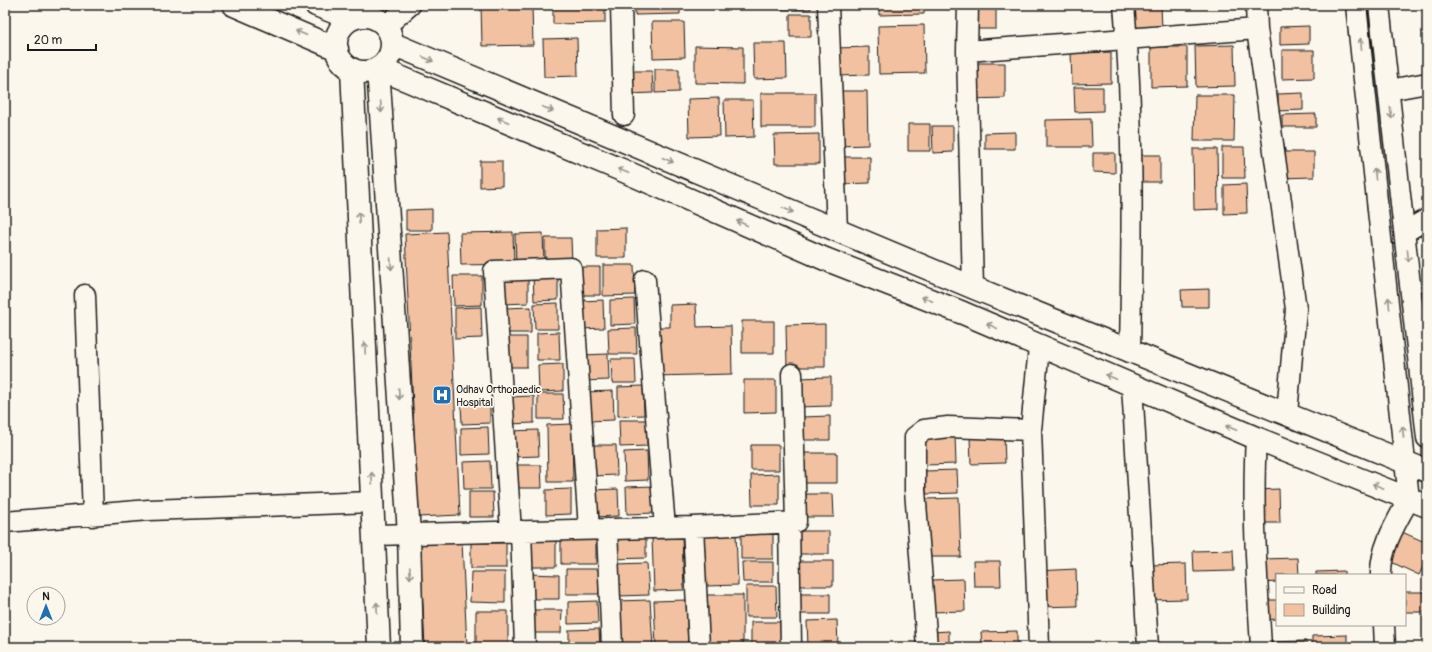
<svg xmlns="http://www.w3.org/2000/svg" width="1432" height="652" font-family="Pangolin,sans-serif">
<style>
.building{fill:#f1c1a1;stroke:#1c1c1c}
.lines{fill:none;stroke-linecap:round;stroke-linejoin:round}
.street-casing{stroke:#1c1c1c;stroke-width:23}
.secondary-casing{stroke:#1c1c1c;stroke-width:25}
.street{stroke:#fbf7ec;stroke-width:20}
.secondary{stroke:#fbf7ec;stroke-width:22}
.oneway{stroke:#97948e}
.labels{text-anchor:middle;stroke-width:3.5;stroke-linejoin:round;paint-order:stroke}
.poi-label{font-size:11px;fill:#1c1c1c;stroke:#fbf7ec;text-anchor:start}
</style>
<rect width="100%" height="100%" fill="#fbf7ec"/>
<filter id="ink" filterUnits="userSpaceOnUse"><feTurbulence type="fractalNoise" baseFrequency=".025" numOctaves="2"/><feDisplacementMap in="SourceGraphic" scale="8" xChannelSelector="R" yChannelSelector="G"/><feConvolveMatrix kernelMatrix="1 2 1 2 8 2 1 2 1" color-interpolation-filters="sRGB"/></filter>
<g filter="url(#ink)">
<path class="building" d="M481,5H532L533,45L482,46Z
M553,5H605V23L553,24Z
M635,5H680V14L635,15Z
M779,5H811V9H779Z
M836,5H868V6H836Z
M879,5H924V14L879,15Z
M974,5H996V29H974Z
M1126,5H1161L1162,30L1127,31Z
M790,14H811V37H790Z
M652,22H684L685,57L653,58Z
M924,25L925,73L879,74L878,26Z
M1309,26V44L1280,45V27Z
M577,38L578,76L544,77L543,39Z
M753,43H786L787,78L754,79Z
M1234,45L1235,86L1196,87L1195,46Z
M695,46L743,47V84L695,83Z
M869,47V75L836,76L835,48Z
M1151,47H1187V86L1151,87Z
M1282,50H1314V78L1282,79Z
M1111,52V83L1072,84L1071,53Z
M970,63H1005V98L970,99Z
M655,69H679V92L655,93Z
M629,71H652L653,93L629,94Z
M1074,87H1103V111L1075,112Z
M837,91H867L868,145L839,146Z
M761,93H815V127H761Z
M1303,93V110L1278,111V94Z
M1195,95H1235L1234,141H1194Z
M719,98L720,136L689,137L688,99Z
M724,100H753L754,137L725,138Z
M1316,114V127H1282V115Z
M1091,119L1092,147H1046V120Z
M908,124H930V151H908Z
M932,126H953V152L933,153Z
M1015,132V149H985V133Z
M819,134V164H775L774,135Z
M1222,147H1244L1245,178H1222Z
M1193,149H1217L1218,209L1194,210Z
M1278,152H1314V177L1279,178Z
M1093,153H1115V173L1093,172Z
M1132,155H1160V182H1133Z
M840,157H870V183L841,184Z
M480,161H502V186L480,187Z
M1246,184L1247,213L1224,214V185Z
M432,209V230H406V210Z
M626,228V258H597V229Z
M447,232L460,515L418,517L405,234Z
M513,232L514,264L461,265L460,233Z
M543,233L544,263L516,264L515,234Z
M545,238H571L572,263H545Z
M603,265H634L635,295L603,296Z
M576,267H600V295H576Z
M528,273V303L502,304L501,274Z
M533,273H558V300L534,301Z
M453,276H482V305L454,306Z
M1209,289V307H1182L1181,290Z
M634,299L635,324L610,325V300Z
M603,300L604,328L581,329V301Z
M558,303V329H535L534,304Z
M696,304L697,327L731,326L732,374L656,376L655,327H670V305Z
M481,307L482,338L455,339V308Z
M531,307V333H506L505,308Z
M742,321H774V353H742Z
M825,324V367H787L786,325Z
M636,328L637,354H609L608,329Z
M559,332L560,360H537V333Z
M503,337H527V367H504Z
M608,354L609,380L582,381V355Z
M611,359H635L636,383H612Z
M563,364V391L539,392L538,365Z
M831,377V406L797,407V378Z
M744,380H776V412L744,413Z
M643,386L644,415L618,416V387Z
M613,391L614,420L586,421L585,392Z
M538,394H563L564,419H538Z
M534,396V423L508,424V397Z
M461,404H490V423L462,424Z
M830,416V440H802V417Z
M619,420H647V446L620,447Z
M572,424L573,482H548L547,425Z
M488,427L489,454L461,455V428Z
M538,430L539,456L511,457L510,431Z
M955,436L956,464L924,465L923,437Z
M1004,436L1005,463L971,464L970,437Z
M591,445H616L617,475L592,476Z
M751,445H779V470H751Z
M647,451L648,480L625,481L624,452Z
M804,453H837V483H805Z
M490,461L491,489H464L463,462Z
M514,465H541L542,488H515Z
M957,470L958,493L926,494L925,471Z
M779,474V505H752L751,475Z
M654,486V513L627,514L626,487Z
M571,489V514L546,515V490Z
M618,489L619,516L592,517L591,490Z
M1279,489L1280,523H1257L1256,490Z
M469,492H493L494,517H469Z
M806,494H833L834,517H806Z
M959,498L961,557H927L925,499Z
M797,531H829V554H798Z
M741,532H773V559H741Z
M1402,532L1427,543V558L1419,575L1389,561Z
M736,533L738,585L706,586L704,534Z
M561,535H596V564H561Z
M646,536V558L613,559L612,538Z
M682,536L684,590L654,591L652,538Z
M524,541H556V567H524Z
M462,542L467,647H425L420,544Z
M471,543H506V568H471Z
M1233,550L1234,571L1194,572L1193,551Z
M1298,558L1299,575H1277V582L1262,583V559Z
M799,561H833V586H799Z
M973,561H1000L1001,586H974Z
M742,562H773V582H743Z
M647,563L649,595L617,596L616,564Z
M1186,564L1187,599L1148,600V565Z
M566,569H599V594H566Z
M1076,569L1077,606L1038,607L1037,571Z
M1344,571V575H1316V572Z
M471,572H505V603L470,602Z
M528,574L559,575V599H527Z
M964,579L965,611L931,612V580Z
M746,586H776L777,617H746Z
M1405,592H1425L1426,612H1405Z
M799,594H830V614H799Z
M707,595H743V647H707Z
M650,600L653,647H618L616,601Z
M686,600L688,647H656L654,601Z
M1262,600H1277V619L1263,620Z
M597,601L598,623L568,624V602Z
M530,610H562L561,633H529Z
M476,611H508V647H476Z
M1424,614H1427V634H1424Z
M837,620L838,647H808L807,621Z
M751,622H780L781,647H751Z
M599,629L600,647H569V630Z
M949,631V647H932V632Z
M1017,631V647H982L981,632Z
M1347,635V647H1312V636Z
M1306,641V647H1265V642Z
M529,645H561V647H529Z"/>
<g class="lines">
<defs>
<path id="street" d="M621,5L624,115
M828,5L837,230
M968,5L967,51L973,288
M1124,5C1134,120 1132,236 1130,352
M1356,5L1409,499C1397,521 1380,548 1381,575
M1379,5L1427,438
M386,26L410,5
M1257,29L1296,309L1287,414
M967,51L1257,29L1256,5
M1389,90L1427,83
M1405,232L1427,219
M645,280L665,528
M85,295L93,516
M1132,386L1148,647
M1256,438C1252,508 1257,577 1261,647
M5,522L149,510L373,502
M789,522L791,647
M693,527L699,647
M607,529L612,647
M521,531L525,647
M511,532L494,271L571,268L589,529
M374,535L693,527L796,522L792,374
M1384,625L1385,647
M927,647L915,490V437L924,430L948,427L1031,430
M1039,647L1031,430L1039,347"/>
<path id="secondary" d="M234,5L337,49
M316,5L351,19
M336 44a28 28 0 1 1 56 0a28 28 0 1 1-56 0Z
M393,44L977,289L1427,471
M352,69L379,647
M412,647L409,534L378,68L624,171L825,259L963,313L1256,438L1427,506"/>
</defs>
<use href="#street" class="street-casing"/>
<use href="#secondary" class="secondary-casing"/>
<use href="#street" class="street"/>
<use href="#secondary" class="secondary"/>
</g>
<defs><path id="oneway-shaft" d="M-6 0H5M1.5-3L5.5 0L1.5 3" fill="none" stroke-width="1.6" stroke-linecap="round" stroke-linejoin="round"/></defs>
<g class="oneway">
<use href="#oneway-shaft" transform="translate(301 33) rotate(-157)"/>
<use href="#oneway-shaft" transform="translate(1361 44) rotate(-96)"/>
<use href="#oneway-shaft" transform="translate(428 59) rotate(23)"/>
<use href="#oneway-shaft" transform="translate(381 107) rotate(86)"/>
<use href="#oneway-shaft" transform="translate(548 109) rotate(23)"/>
<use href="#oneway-shaft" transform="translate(1391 113) rotate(83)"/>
<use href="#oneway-shaft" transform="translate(503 120) rotate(-157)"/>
<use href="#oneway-shaft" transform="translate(668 160) rotate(23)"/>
<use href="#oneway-shaft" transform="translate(623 171) rotate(-157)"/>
<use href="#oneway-shaft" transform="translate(1375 174) rotate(-96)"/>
<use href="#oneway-shaft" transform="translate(788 210) rotate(23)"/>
<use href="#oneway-shaft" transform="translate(359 218) rotate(-93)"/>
<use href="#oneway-shaft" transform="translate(742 223) rotate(-156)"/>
<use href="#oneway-shaft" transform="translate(1408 256) rotate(84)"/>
<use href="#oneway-shaft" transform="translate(391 264) rotate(86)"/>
<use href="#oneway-shaft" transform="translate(927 299) rotate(-158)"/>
<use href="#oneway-shaft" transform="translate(1389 303) rotate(-96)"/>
<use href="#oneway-shaft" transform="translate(992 326) rotate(-156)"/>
<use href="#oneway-shaft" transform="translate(365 348) rotate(-93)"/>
<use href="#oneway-shaft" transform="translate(1111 377) rotate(-157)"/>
<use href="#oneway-shaft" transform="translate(399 394) rotate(86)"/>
<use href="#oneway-shaft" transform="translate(1231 428) rotate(-157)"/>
<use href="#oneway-shaft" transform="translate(1403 432) rotate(-96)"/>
<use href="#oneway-shaft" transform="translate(372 478) rotate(-93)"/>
<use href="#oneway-shaft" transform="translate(1378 486) rotate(-158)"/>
<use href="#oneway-shaft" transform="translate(410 573) rotate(88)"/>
<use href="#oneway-shaft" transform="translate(377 608) rotate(-92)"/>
</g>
</g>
<defs>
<symbol id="hospital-square" viewBox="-11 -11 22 22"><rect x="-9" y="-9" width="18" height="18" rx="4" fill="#1f6fb2" stroke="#fbf7ec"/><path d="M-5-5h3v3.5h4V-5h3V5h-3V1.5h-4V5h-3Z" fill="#fff"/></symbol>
</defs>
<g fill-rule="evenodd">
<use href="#hospital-square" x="431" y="384" width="22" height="22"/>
</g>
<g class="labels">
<g class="poi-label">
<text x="456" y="393">Odhav Orthopaedic<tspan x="456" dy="13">Hospital</tspan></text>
</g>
</g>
<rect width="1432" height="652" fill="none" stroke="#fbf7ec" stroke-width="20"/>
<rect x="10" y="10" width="1412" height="632" fill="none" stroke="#1c1c1c" stroke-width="1.5" filter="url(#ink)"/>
<rect x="1276" y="574" width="130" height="52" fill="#fbf7ec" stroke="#a29f99"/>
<rect x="1284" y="587" width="20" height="6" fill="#fbf7ec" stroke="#a29f99"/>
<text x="1312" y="594" font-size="12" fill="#1c1c1c">Road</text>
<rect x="1284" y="604" width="20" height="12" fill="#f1c1a1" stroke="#a29f99"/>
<text x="1312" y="614" font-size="12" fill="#1c1c1c">Building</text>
<g transform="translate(46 606)"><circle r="19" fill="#fbf7ec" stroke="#a29f99"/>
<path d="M0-3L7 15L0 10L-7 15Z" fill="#1f6fb2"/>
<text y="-6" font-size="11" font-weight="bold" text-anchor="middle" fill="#1c1c1c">N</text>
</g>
<path d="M28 44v6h68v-6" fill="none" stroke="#1c1c1c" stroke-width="2"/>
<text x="34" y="44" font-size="12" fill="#1c1c1c" stroke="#fbf7ec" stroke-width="3" paint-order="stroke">20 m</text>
</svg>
